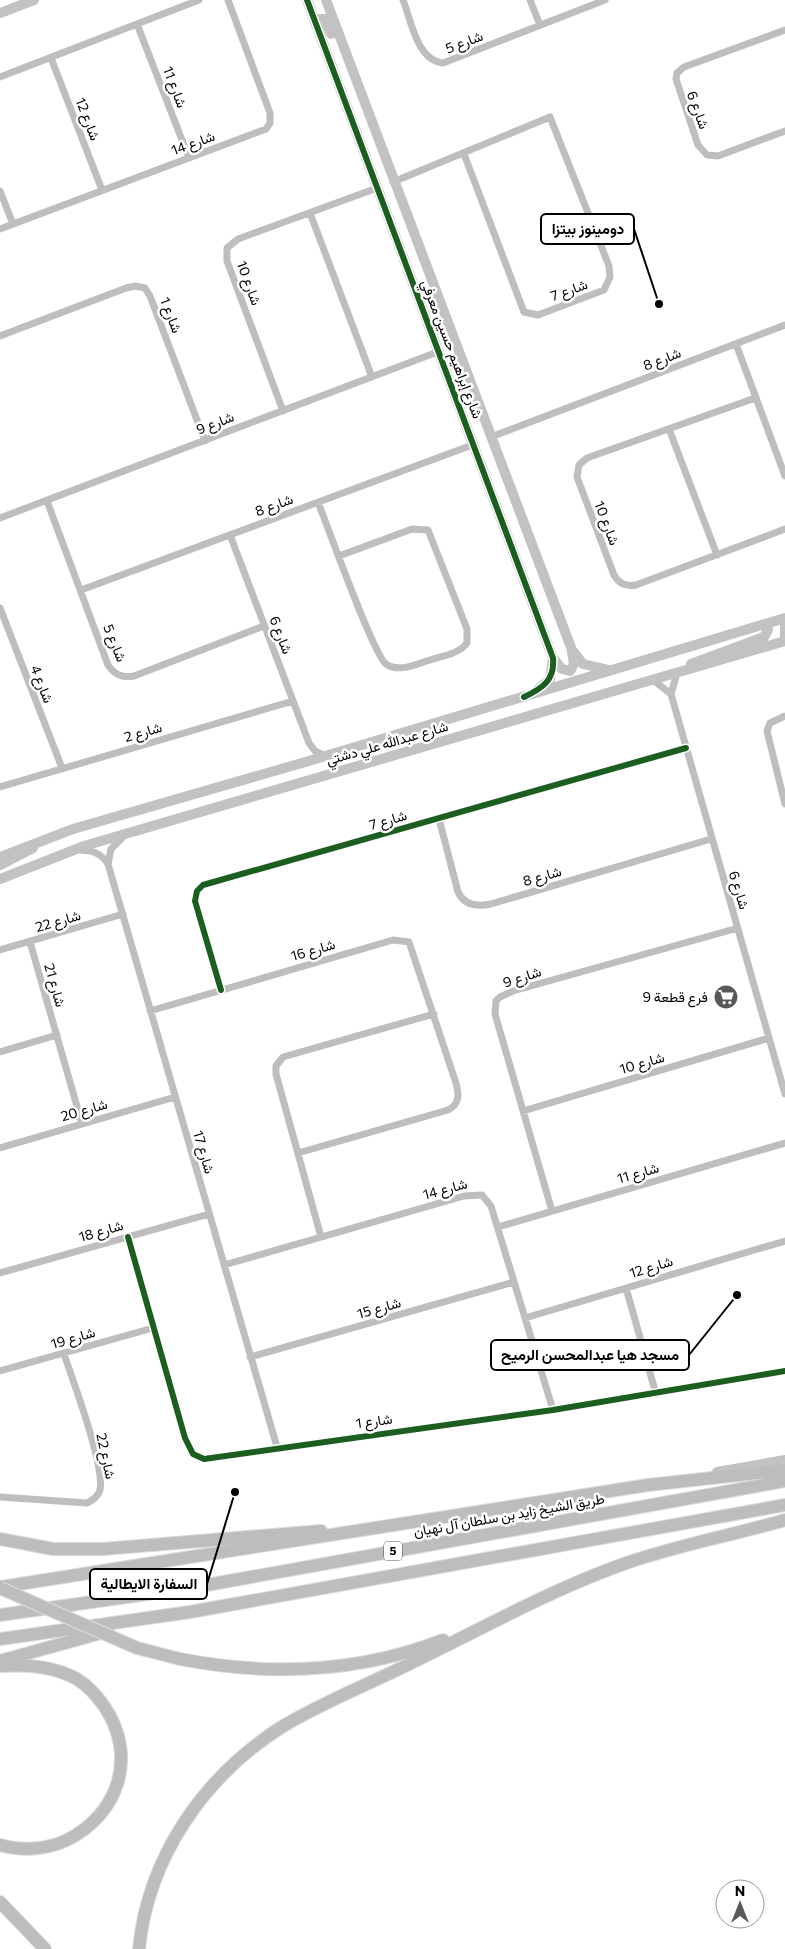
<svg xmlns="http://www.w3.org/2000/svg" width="785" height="1949" font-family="Commissioner,Vazirmatn,sans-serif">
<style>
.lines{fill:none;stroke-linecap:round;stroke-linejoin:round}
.highway-casing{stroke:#dbdbdb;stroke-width:14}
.street{stroke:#bebebe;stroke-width:7}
.secondary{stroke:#c2c2c2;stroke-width:10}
.highway{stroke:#bdbdbd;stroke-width:12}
.highway-bridge-casing{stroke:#dbdbdb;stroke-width:14;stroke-linecap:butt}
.highway-bridge{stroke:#bdbdbd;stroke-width:12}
.cycleway-casing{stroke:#fff;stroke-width:9}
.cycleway{stroke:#1b5e20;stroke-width:6}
.labels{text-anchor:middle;stroke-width:5;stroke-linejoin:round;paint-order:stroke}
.shield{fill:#fff;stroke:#4c4c4c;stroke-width:1}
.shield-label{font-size:12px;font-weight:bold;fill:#000}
.street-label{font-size:14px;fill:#000;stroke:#fff}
.poi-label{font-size:14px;fill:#000;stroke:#fff;text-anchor:end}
.leader{fill:none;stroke:#000;stroke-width:2}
.callout-dot{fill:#000;stroke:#fff;stroke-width:2}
.callout{fill:#fff;stroke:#000;stroke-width:2}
.callout-label{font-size:15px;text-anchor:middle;font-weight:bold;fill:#000}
</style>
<rect width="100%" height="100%" fill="#fff"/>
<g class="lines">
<defs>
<path id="highway" d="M0,1539L53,1549H103L321,1531
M0,1587L648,1485L785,1470
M0,1615L190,1588L785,1481
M0,1639L190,1612L785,1505
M180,1659C268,1676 358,1673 443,1640
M0,1661L108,1631
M0,1666C27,1664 54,1666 77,1679C88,1686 97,1696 104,1706C138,1756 119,1814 67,1840C46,1850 21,1851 0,1845
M0,1902L45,1949
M139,1949C148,1857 204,1777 280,1728C322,1702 370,1684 413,1662C481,1629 547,1592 618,1566C672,1546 730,1536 785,1520"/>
</defs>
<use href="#highway" class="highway-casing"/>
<path class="street" d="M403,0C411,20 417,61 443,63L605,0
M530,0L540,25
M137,24L189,158
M785,30L684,67L677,73L676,79L698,145L707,155L718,156L785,131
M51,58L102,190
M0,77L199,0
M393,182L550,117L609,266L610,277L604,290L538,315L524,312L464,154
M0,191L13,224
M310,213L372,377
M0,229L266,129L270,123V113L228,0
M0,336L126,288L135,286L145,288L150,296L205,441
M736,344L785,476
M755,398L587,458L579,465L577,477L614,575C619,584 626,587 636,585L785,529
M283,411L227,261V248L238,239L377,188
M669,429L717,555
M491,437L785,325
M47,501L108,665C115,675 122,678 134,676L264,626
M318,502C327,525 374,656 386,664C399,673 416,664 430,660C442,656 459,654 467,643V629L428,530L412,529L339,556
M0,518L440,351
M230,535L309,743L315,751L325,756
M81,590L475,444
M0,608L62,768
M677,673L671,694L785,1094
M653,680L671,694
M785,716L770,723L767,731L785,804
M0,787L293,701
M439,819L458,892C464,905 477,907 491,904L711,839
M79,850C92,850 101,853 108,864L277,1447
M108,864L111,849L123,837
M30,942L82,1124
M0,950L123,914
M221,990L195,901L197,891L203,885L686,748
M150,1011L393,940L409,942L456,1083C459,1094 460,1104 448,1110L298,1153
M0,1052L57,1035
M523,1111L769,1038
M0,1148L175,1097
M552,1211L495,1014L496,1001L500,997L513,991L738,928
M498,1227L785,1143
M128,1237L185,1438L193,1454L204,1459L553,1410L785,1371
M321,1237L276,1074V1066L283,1057L434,1014
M224,1265L464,1196L482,1195L491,1206L553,1410
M0,1273L209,1214
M626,1288L656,1394
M525,1318L785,1241
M250,1357L514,1282
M0,1371L153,1328
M0,1497L87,1503C93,1500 98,1497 100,1490C105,1466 73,1381 64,1354"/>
<path class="secondary" d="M307,0L553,658L550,679L537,690
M326,0L572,650L583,664L609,670
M0,13L34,0
M316,25L318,19H324L331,34
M785,626V636
M553,658L562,669L570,671L574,664L572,652
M691,664L764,637L768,630L767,624
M0,857L73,829L302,763L785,618
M0,865L33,848
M0,879L84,846L785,641
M717,1472L785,1460"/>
<use href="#highway" class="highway"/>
<defs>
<path id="highway-bridge" d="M0,1588L137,1648L180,1659"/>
</defs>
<use href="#highway-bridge" class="highway-bridge-casing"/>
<use href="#highway-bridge" class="highway-bridge"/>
<defs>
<path id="cycleway" d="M307,0L553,658C555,680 543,688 524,697
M221,990L195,901L197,891L203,885L686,748
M128,1237L185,1438L193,1454L204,1459L553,1410L785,1371"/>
</defs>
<use href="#cycleway" class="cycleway-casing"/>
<use href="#cycleway" class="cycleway"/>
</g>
<defs>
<symbol id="supermarket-disc" viewBox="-11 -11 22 22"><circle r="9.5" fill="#595959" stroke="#fff"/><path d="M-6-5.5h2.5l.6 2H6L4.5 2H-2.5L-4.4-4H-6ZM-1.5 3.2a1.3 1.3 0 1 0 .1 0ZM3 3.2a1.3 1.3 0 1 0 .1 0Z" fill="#fff"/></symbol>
</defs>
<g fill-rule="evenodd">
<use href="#supermarket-disc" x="712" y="983" width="28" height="28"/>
</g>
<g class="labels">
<rect class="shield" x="384" y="1541.5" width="18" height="19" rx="4"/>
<g class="shield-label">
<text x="393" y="1555">5</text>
</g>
<g class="street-label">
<text transform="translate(464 42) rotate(-21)" y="5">شارع 5</text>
<text transform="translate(175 87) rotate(69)" y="5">شارع 11</text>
<text transform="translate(698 110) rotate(70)" y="5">شارع 6</text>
<text transform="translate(88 119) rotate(69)" y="5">شارع 12</text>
<text transform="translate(193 143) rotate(-20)" y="5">شارع 14</text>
<text transform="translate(249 283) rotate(70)" y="5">شارع 10</text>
<text transform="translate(569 290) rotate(-20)" y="5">شارع 7</text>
<text transform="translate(171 315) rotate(69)" y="5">شارع 1</text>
<text transform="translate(452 349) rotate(69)" y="5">شارع إبراهيم حسين معرفي</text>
<text transform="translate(662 359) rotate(-21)" y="5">شارع 8</text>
<text transform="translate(215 423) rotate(-21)" y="5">شارع 9</text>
<text transform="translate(274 505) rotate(-20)" y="5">شارع 8</text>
<text transform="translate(607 523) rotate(69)" y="5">شارع 10</text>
<text transform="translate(281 635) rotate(69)" y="5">شارع 6</text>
<text transform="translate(115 643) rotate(68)" y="5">شارع 5</text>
<text transform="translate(42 684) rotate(69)" y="5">شارع 4</text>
<text transform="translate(143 732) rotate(-16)" y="5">شارع 2</text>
<text transform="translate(387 743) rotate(-16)" y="5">شارع عبدالله علي دشتي</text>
<text transform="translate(388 820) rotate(-16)" y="5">شارع 7</text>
<text transform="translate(542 876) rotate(-16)" y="5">شارع 8</text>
<text transform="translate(739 890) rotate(73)" y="5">شارع 6</text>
<text transform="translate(58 921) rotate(-16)" y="5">شارع 22</text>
<text transform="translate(313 950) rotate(-16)" y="5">شارع 16</text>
<text transform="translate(522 977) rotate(-18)" y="5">شارع 9</text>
<text transform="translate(55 985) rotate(74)" y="5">شارع 21</text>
<text transform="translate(642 1063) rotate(-16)" y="5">شارع 10</text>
<text transform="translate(84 1110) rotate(-16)" y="5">شارع 20</text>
<text transform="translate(204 1152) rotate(74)" y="5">شارع 17</text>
<text transform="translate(638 1173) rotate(-16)" y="5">شارع 11</text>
<text transform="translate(445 1189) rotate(-15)" y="5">شارع 14</text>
<text transform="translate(101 1231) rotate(-16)" y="5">شارع 18</text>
<text transform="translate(651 1267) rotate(-17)" y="5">شارع 12</text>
<text transform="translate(379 1308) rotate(-16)" y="5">شارع 15</text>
<text transform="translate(73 1338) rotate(-16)" y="5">شارع 19</text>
<text transform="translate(374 1421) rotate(-8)" y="5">شارع 1</text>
<text transform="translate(106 1456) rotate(78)" y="5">شارع 22</text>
<text transform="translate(509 1515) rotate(-10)" y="5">طريق الشيخ زايد بن سلطان آل نهيان</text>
</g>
<g class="poi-label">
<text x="708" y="1002">فرع قطعة 9</text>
</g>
</g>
<path class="leader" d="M659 304L634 229M737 1295L689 1355M235 1492L207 1584"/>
<g class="callout-dot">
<circle cx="659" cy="304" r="5"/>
<circle cx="737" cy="1295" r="5"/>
<circle cx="235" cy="1492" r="5"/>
</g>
<g class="callout">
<rect x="541" y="214" width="93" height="30" rx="5"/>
<rect x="491" y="1340" width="198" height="30" rx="5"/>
<rect x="90" y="1569" width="117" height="30" rx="5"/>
</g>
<g class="callout-label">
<text x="588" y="234">دومينوز بيتزا</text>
<text x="590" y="1360">مسجد هيا عبدالمحسن الرميح</text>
<text x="149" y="1589">السفارة الايطالية</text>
</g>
<g transform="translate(740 1904)"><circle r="24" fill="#ffffff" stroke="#999999"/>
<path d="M0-4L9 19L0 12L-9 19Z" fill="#595959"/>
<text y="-8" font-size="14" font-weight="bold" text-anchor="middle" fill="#000000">N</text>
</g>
</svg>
